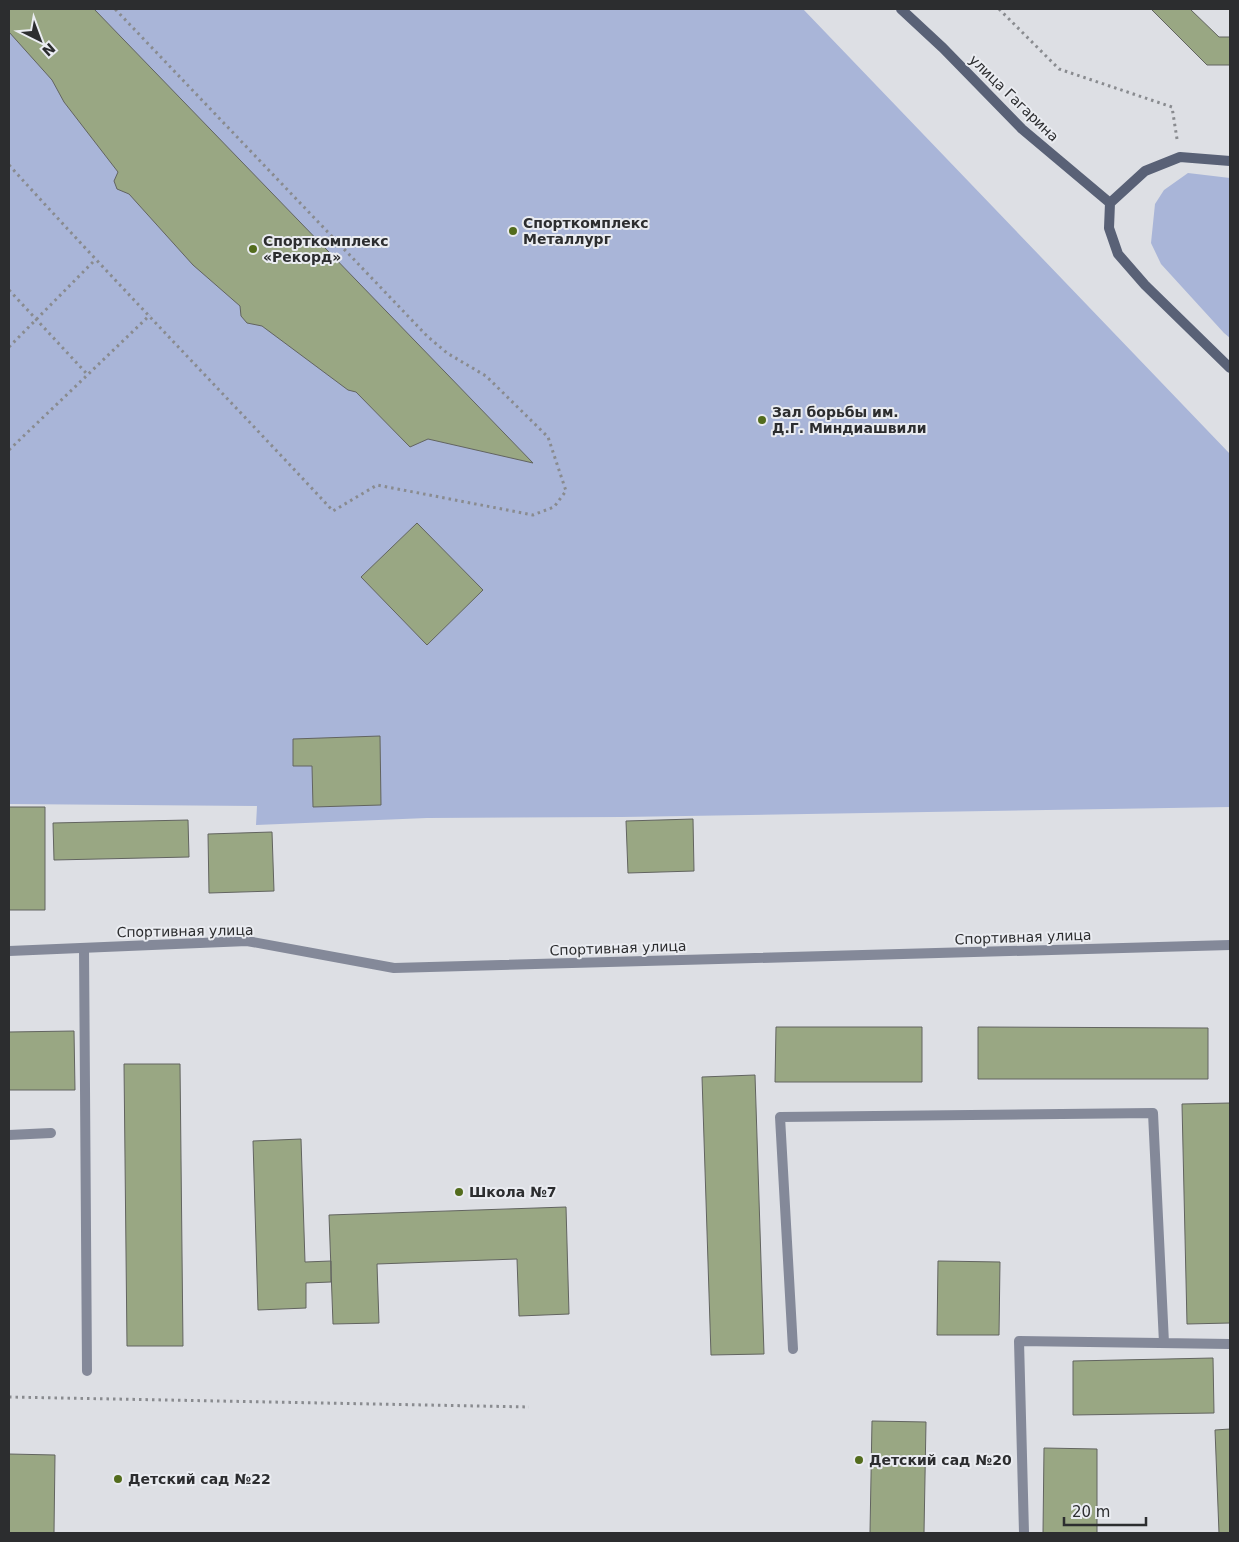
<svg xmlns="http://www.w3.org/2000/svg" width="1239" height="1542" font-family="'DejaVu Sans',sans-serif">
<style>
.green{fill:#a9b5d8}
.building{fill:#99a783;stroke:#626460}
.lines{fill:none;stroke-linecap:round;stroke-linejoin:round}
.path{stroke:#898b8f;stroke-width:3;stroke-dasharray:2.5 4;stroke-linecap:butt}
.lane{stroke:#848999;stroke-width:10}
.street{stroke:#848999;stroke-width:10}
.secondary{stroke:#596176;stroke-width:10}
.poi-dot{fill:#536c1d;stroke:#eaecf1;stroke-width:2}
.labels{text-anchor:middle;stroke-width:4;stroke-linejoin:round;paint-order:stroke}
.street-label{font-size:14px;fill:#2c2d2f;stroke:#eaecf1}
.poi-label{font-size:14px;font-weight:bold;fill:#2c2d2f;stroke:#eaecf1;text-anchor:start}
</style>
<rect width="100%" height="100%" fill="#dddfe4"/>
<path class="green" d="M9,9H803L1230,454V807L622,817L427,818L256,825L257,806L9,804Z
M1188,173L1230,178V338L1224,333L1161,264L1151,243L1155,204L1164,190Z"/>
<path class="building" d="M9,9H94L533,463L428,439L410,447L356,392L348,390L262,326L247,323L241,316L240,306L193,265L129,194L117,189L114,181L118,172L64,102L52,80L9,32Z
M1151,9H1190L1219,37H1230V65H1207Z
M417,523L483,590L427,645L361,577Z
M380,736L381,805L313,807L312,766H293V739Z
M9,807H45V910H9Z
M693,819L694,871L628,873L626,821Z
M188,820L189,857L54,860L53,823Z
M272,832L274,891L209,893L208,834Z
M776,1027H922V1082H775Z
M978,1027L1208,1028V1079H978Z
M74,1031L75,1090H9V1032Z
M124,1064H180L183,1346H127Z
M755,1075L764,1354L711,1355L702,1077Z
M1230,1103V1323L1187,1324L1182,1104Z
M301,1139L305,1262L331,1261V1282L306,1283V1308L258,1310L253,1141Z
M566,1207L569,1314L519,1316L517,1259L377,1264L379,1323L333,1324L329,1215Z
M938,1261L1000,1262L999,1335H937Z
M1213,1358L1214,1413L1073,1415V1361Z
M872,1421L926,1422L924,1533H870Z
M1230,1429V1533H1219L1215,1430Z
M1044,1448L1097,1449V1533H1043Z
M9,1454L55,1455L54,1533H9Z"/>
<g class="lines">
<path class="path" d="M999,9L1059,69L1172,107L1177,139
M9,165C115,282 225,395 333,511L377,485L533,515L554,507L566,491L548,437L486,376L447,353L427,336L115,9
M9,290L87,374
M9,347L95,260
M9,450L150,315
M9,1397L529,1407"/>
<path class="lane" d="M84,948L87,1371
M9,1135L51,1133
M793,1349L780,1117L1153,1113L1164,1343
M1024,1533L1019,1341L1230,1344"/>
<path class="street" d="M9,951L247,941L394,968L1230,945"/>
<path class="secondary" d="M901,9L943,48L1022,129L1110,203
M1230,161L1180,157L1145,171L1110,203L1109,228L1118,254L1145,285L1230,368"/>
</g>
<g class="poi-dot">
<circle cx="513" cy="231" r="5"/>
<circle cx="253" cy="249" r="5"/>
<circle cx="762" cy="420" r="5"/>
<circle cx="459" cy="1192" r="5"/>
<circle cx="859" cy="1460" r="5"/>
<circle cx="118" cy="1479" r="5"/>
</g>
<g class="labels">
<g class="street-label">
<text transform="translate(1014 98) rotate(44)" y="5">улица Гагарина</text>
<text transform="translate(185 931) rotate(-1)" y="5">Спортивная улица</text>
<text transform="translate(1023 937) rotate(-2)" y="5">Спортивная улица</text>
<text transform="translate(618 948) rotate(-2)" y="5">Спортивная улица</text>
</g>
<g class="poi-label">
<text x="523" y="228">Спорткомплекс<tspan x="523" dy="16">Металлург</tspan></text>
<text x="263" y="246">Спорткомплекс<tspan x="263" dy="16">«Рекорд»</tspan></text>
<text x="772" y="417">Зал борьбы им.<tspan x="772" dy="16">Д.Г. Миндиашвили</tspan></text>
<text x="469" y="1197">Школа №7</text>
<text x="869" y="1465">Детский сад №20</text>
<text x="128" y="1484">Детский сад №22</text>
</g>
</g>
<rect width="1239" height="1542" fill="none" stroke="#2c2d2f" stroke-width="20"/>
<g transform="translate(40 40) rotate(138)" stroke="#eaecf1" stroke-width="4" paint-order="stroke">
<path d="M0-4L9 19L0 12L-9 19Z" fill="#2c2d2f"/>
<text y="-8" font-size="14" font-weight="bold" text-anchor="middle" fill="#2c2d2f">N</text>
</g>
<path d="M1064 1517v8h82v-8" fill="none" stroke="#2c2d2f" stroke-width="2.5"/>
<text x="1072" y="1517" font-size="15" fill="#2c2d2f" stroke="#eaecf1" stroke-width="4" paint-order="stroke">20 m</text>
</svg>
